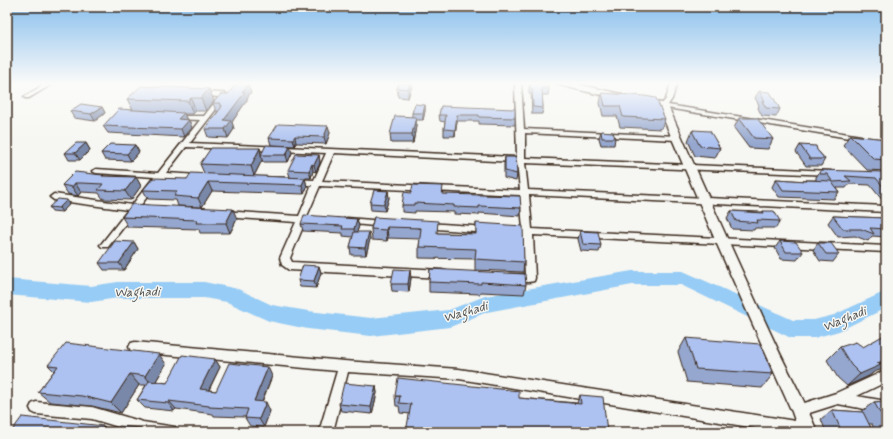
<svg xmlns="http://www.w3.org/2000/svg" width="893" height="439" font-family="Mynerve,sans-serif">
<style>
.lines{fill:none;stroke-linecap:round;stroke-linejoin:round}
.river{fill:#96ccf5;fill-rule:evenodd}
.street-casing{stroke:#3b2a1e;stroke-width:3}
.secondary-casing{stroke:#3b2a1e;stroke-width:3}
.street{fill:#f6f6f2;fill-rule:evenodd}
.secondary{fill:#f6f6f2;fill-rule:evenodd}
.wall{fill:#95a7cf;stroke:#3b2a1e}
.shaded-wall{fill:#7988a9;stroke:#3b2a1e}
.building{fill:#adc2f1;stroke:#3b2a1e}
.labels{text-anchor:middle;stroke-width:3;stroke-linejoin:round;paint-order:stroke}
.water-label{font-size:13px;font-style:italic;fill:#525254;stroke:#f6f6f2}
</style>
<rect width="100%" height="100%" fill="#f6f6f2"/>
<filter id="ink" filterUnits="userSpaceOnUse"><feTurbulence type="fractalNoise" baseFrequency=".025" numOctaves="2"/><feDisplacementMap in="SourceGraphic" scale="8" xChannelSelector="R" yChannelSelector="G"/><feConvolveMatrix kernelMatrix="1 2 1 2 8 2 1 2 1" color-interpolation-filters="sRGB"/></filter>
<g filter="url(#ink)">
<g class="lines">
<path class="river" d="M632,271H683L793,320H814L834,315L886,291V308L839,331L814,338H791L681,285H632L487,312L450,327L371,336L308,329L269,321L227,302L204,298H118L91,302L7,295V279L91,286L118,282H204L238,289L272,305L308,311L371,318L449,310L485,296Z"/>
<defs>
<path id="street" d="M46,83H54L29,98H25L24,97Z
M515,83H521L524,129L677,136L681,138L677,140L525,133V158L831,171L835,173L831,175L525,163L528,190L886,206V212L529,195L532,229L886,246V252L533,235L535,278L534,281C527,283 517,282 510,280L509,277L510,274H525L523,235L513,234L508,231L513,228H523L520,195L320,186L307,216L317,218L319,220L314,223L305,222L290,258L292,262L442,270L446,271L447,274L446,277L442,278L289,270L282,265L280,258L296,222L223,217L219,214L223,211L299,216L312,185H294L290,182L294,179L314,180L326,153L186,147L166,173L199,175L203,178L202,180L162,178L140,206L144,209L143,211H136L108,247H102L100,245L102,243L128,210L54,200L50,197L54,194L132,205L154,177L96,173L92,171L96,169L158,173L200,120L173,119L170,117L171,116H204L219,97L198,95L197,94L200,92L224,93L227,95L190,143L517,157ZM334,153L517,162L520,190L322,181Z
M671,83H677L672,99L668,105L861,136L865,138L861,140L661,107L660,106L666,99Z
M347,218L384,221L389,224L384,227L344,223L342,221L344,219Z
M427,223L488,227L493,230L488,233L424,228L422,226L424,224Z
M135,342L344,361L459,369L808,423L813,425L815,430L814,432H780L459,379L348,372L333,432H319L337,371L135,352L131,351L129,347L131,343Z
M886,370V382L857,396L886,401V413L838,404L800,416L795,414L794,410L795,406L836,393Z
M36,402L92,407L143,422L175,427L177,432H135L92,419L36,414L32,412L30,408L32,404Z"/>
<path id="secondary" d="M558,83H573L621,94L622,96L618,99L559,85Z
M644,99L666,104L668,106C703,185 738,263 774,341C788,372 805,400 817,432H799L792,412L716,242L659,108L641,104L640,102Z"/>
</defs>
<use href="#street" class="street-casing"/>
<use href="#secondary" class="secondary-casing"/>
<use href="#street" class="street"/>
<use href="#secondary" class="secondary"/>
</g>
<path class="wall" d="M399,83H413L408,98L398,97L397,88Z
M529,83H548L549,88L548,95H542L543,108L542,114H532L531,94H529Z
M209,89L214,101L206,111H196L193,114H184L187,120H189L192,128L184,137L108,133L103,126L133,110L127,99Z
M759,91L780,109L776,117L762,116L758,108L759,105L755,98Z
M251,92L247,98V100L232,122L234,129L228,138L208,137L205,129L218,111H216L213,103L228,94Z
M602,93L665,119L661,129L620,127L617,116H603L600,103Z
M425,105V111L423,120H416V126L413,143H391L390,134L412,116V113Z
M441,106L515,118V125L479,124V121H457L455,136H444V129L445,122L440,121L439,115Z
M102,107L105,113L95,121L74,118L70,111Z
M739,118L773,139L768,149L749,148L734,128Z
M328,126L330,133L326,144L296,143L295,146L271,145L269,138Z
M693,130L720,148L715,158L695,156L688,141L692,131H693Z
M601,131L615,138L614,145H601L599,138Z
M850,135L886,139V171L867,170L843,145Z
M86,143L90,150L80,160H69L65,153Z
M135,145L139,152L131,161L105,160L101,153Z
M800,145L817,150L825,159L821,166H806L796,152Z
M260,148L261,154L292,153L288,162H263L262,160L254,176L290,177L288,170L319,155L320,163L316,172L313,171L311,178H305L307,187L304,194L212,191L202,207L178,206L176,200L148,199L143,190L187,179L204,173L200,164Z
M505,157L517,174L516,181L504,178V164Z
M821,170L886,176V201H883L870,185L849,184L846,188H837L839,192L834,199L779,197L772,187L776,179L806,181V180H816V177Z
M103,175L104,176L136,177L141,186L131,200L103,199L99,193L81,192L78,196L68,194L62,185Z
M388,191L389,198L385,211L371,210L370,203Z
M443,194L521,208L520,216L479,213V215L454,214V212L415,211V213L402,212V205Z
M70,204L62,212L52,211L49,207Z
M731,211L762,212L763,211L780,221L776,228H755L754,230L732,229L727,218Z
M833,216L886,218V237L872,236L868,241L855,236L838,237L828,223Z
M122,217L237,219L230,233H200L199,229L128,227Z
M374,217L438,233L476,234V223L524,262L523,272L475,270V259L419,258V247L420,239L388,238L387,241L372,240L371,229Z
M357,219L359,226L357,232L370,239L366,255H351L350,247L353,237L343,236V233L303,231L301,224Z
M580,231L601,245L599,252L581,251L578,239Z
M780,241L803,252L797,260L781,259L775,248Z
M134,242L138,249L124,270H104L99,263Z
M818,243L839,254L833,262L820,261L813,250Z
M319,266L321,273L316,288L300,287L298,280Z
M430,269L526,285L524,294L481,292L480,294L429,292V282Z
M411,278L409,292L392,291L391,284Z
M686,338L773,374L762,388L687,382L678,352Z
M840,347L874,372L869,376L847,386L838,378L827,360Z
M215,359L220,367L209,390L216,391L272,376L262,402L270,411L264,427L250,426L245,418V417L214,416L213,414L176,409L174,411L145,408L137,400L146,385H139L121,413L92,406L50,402L38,392L54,371L48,365L166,364L156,381L167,383Z
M376,386L377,393L372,414L341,411L339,404Z
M580,395L607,432L400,413L399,406H396L395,396L519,398L577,403Z
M886,401V432H875L872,424H869L873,432H826L821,419L832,410L861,412L874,402Z"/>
<path class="shaded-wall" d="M410,83H413L408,98V89Z
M248,84L251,92L247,98V100L232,122L234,129L228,138L225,129L224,120L242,92Z
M209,89L214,101L206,111L201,98Z
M191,98L196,111L193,114L188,101Z
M425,105V111L423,120V113Z
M102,107L105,113L95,121L91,114Z
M184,113L187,121L178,119Z
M457,115V121L455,136V130Z
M416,117V126L413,143L412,134Z
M189,120L192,128L184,137L181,129Z
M328,126L330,133L326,144L324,137Z
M295,136L296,143L295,146L293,139Z
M86,143L90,150L80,160L75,153Z
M135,145L139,152L131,161L127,154Z
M290,146L292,153L288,162L286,155Z
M260,148L262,160L254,176L251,166Z
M319,155L320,163L316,172L314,165Z
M312,164L313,171L311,178L309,171Z
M136,177L141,186L131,200L125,191Z
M305,178L307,187L304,194L302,185Z
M208,182L212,191L202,207L198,198Z
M75,183L81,192L78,196L72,187Z
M7,189L12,195L7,200Z
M388,191L389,198L385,211L384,204Z
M67,200L70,204L62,212L59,208Z
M233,209L237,219L230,233L226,223Z
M357,219L359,226L355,237L354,229Z
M387,227L388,238L387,241L386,230Z
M369,232L370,239L366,255L365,248Z
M134,242L138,249L124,270L119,263Z
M319,266L321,273L316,288L314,281Z
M410,270L411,278L409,292L408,284Z
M159,354L166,364L153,386L145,376Z
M215,359L220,367L205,397L200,389Z
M886,360V368L874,372L869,376L847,386L860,374L877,363Z
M268,367L272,376L259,410L254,401Z
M130,374L139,385L121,413L111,403Z
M376,386L377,393L372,414L371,407Z
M169,401L176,409L174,411L168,403Z
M266,402L270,411L264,427L259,419Z
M104,426L110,432H100Z
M141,428L145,432H139Z"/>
<path class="building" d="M237,83H243L248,84L242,92H245L224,120L231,121L225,129H205L221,108L222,105H219L221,103H213L221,94H228Z
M399,83H410L408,89L397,88Z
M530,83H548L549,88H542L543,108L533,107L532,88H530Z
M141,86L209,89L201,98H191L188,101L127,99Z
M759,91L770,92L780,109L766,108L762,101H765Z
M602,93L645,96L656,98L665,119L623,117L620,106H605Z
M81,104L102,107L91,114L70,111Z
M415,104L425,105L423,113H412Z
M441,106L515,109V118L479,117V115H457L455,130L444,129L446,115H439Z
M119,109L184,113L178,119L189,120L181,129L103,126Z
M395,116L416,117L412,134H390Z
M739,118H757L773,139L754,138Z
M278,124L328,126L324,137L295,136L293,139L269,138Z
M693,130L710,131L720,148L700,146L692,131H694Z
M601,131L613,132L615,138H602Z
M850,135L886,139V160L874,159Z
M76,143H86L75,153H65Z
M110,144L135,145L127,154L101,153Z
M266,145L290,146L286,155H261Z
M800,145L816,146L817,150L825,159H810Z
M211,148H260L251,166L200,164Z
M296,154L319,155L314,165L312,164L309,171L288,170Z
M505,157H516L517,174L505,171Z
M821,170L883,172L886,176V190L876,178L845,176L851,181L833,182L827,174H820Z
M75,172L103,175L102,176L136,177L125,191L98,190L103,184L81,183H75L72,187L62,185Z
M191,173L305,178L302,185L208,182L198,198L174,196L177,191L143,190L153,178L187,179Z
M776,179L807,181L806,180L831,181L839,192L783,190Z
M413,185L443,186L442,194L520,196L521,208L479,206V208L454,207V205L414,203V205H402L404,192L411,193Z
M374,190L388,191L384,204L370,203Z
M58,199L67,200L59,208L49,207Z
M132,204L233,209L226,223H196L197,220L122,217Z
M731,211L764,213L763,211H774L780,221L757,220L758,223L736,221Z
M304,215L357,219L354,229H342L343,226L301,224Z
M833,216L886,218V229L870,228L874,234L861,229H843Z
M374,217L438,221L437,233L476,234V223L523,226L524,262L475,259L476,249L419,247L421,228L387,227L386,230L371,229Z
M580,231L598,232L601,245L583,244Z
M354,232H369L365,248L350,247Z
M115,241L134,242L119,263H99Z
M780,241L796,242L803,252H786Z
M818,243H831L839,254H826Z
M303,265L319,266L314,281L298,280Z
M394,269L410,270L408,284H391Z
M430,269L525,274L526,285L481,282V284L429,282Z
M886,334V360L877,363L883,364L860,374L851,365L840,347L856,342L863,347Z
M686,338L760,344L773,374L696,369Z
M66,343L159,354L145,376L130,374L111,403L82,396L38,392L58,366L48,365Z
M182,355L215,359L200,389L216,391L229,363L268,367L254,401L266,402L259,419L245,418L248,409L209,407V406L169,401L168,403L137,400L149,381L167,383Z
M398,378L519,391V398L581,404L580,395L603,397L607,432H406L411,404L399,403L400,396H395Z
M344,383L376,386L371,407L339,404Z
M886,401V413H880L874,402Z
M832,410L863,412L873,432H842Z
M22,417L104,426L100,432H11Z
M119,426L141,428L139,432H116Z
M161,429L185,432H159Z"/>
</g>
<linearGradient id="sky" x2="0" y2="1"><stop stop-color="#87beed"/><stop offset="0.58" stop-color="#fbfbf9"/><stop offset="1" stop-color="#fbfbf9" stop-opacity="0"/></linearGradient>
<rect width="893" height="144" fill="url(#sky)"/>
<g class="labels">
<g class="water-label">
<text transform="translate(137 291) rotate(-1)" y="5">Waghadi</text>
<text transform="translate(465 311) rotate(-16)" y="5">Waghadi</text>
<text transform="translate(844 318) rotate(-22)" y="5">Waghadi</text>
</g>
</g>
<rect width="893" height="439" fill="none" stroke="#f6f6f2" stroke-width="24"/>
<rect x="12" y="12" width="869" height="415" fill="none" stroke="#3b2a1e" stroke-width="1.5" filter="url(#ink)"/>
</svg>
